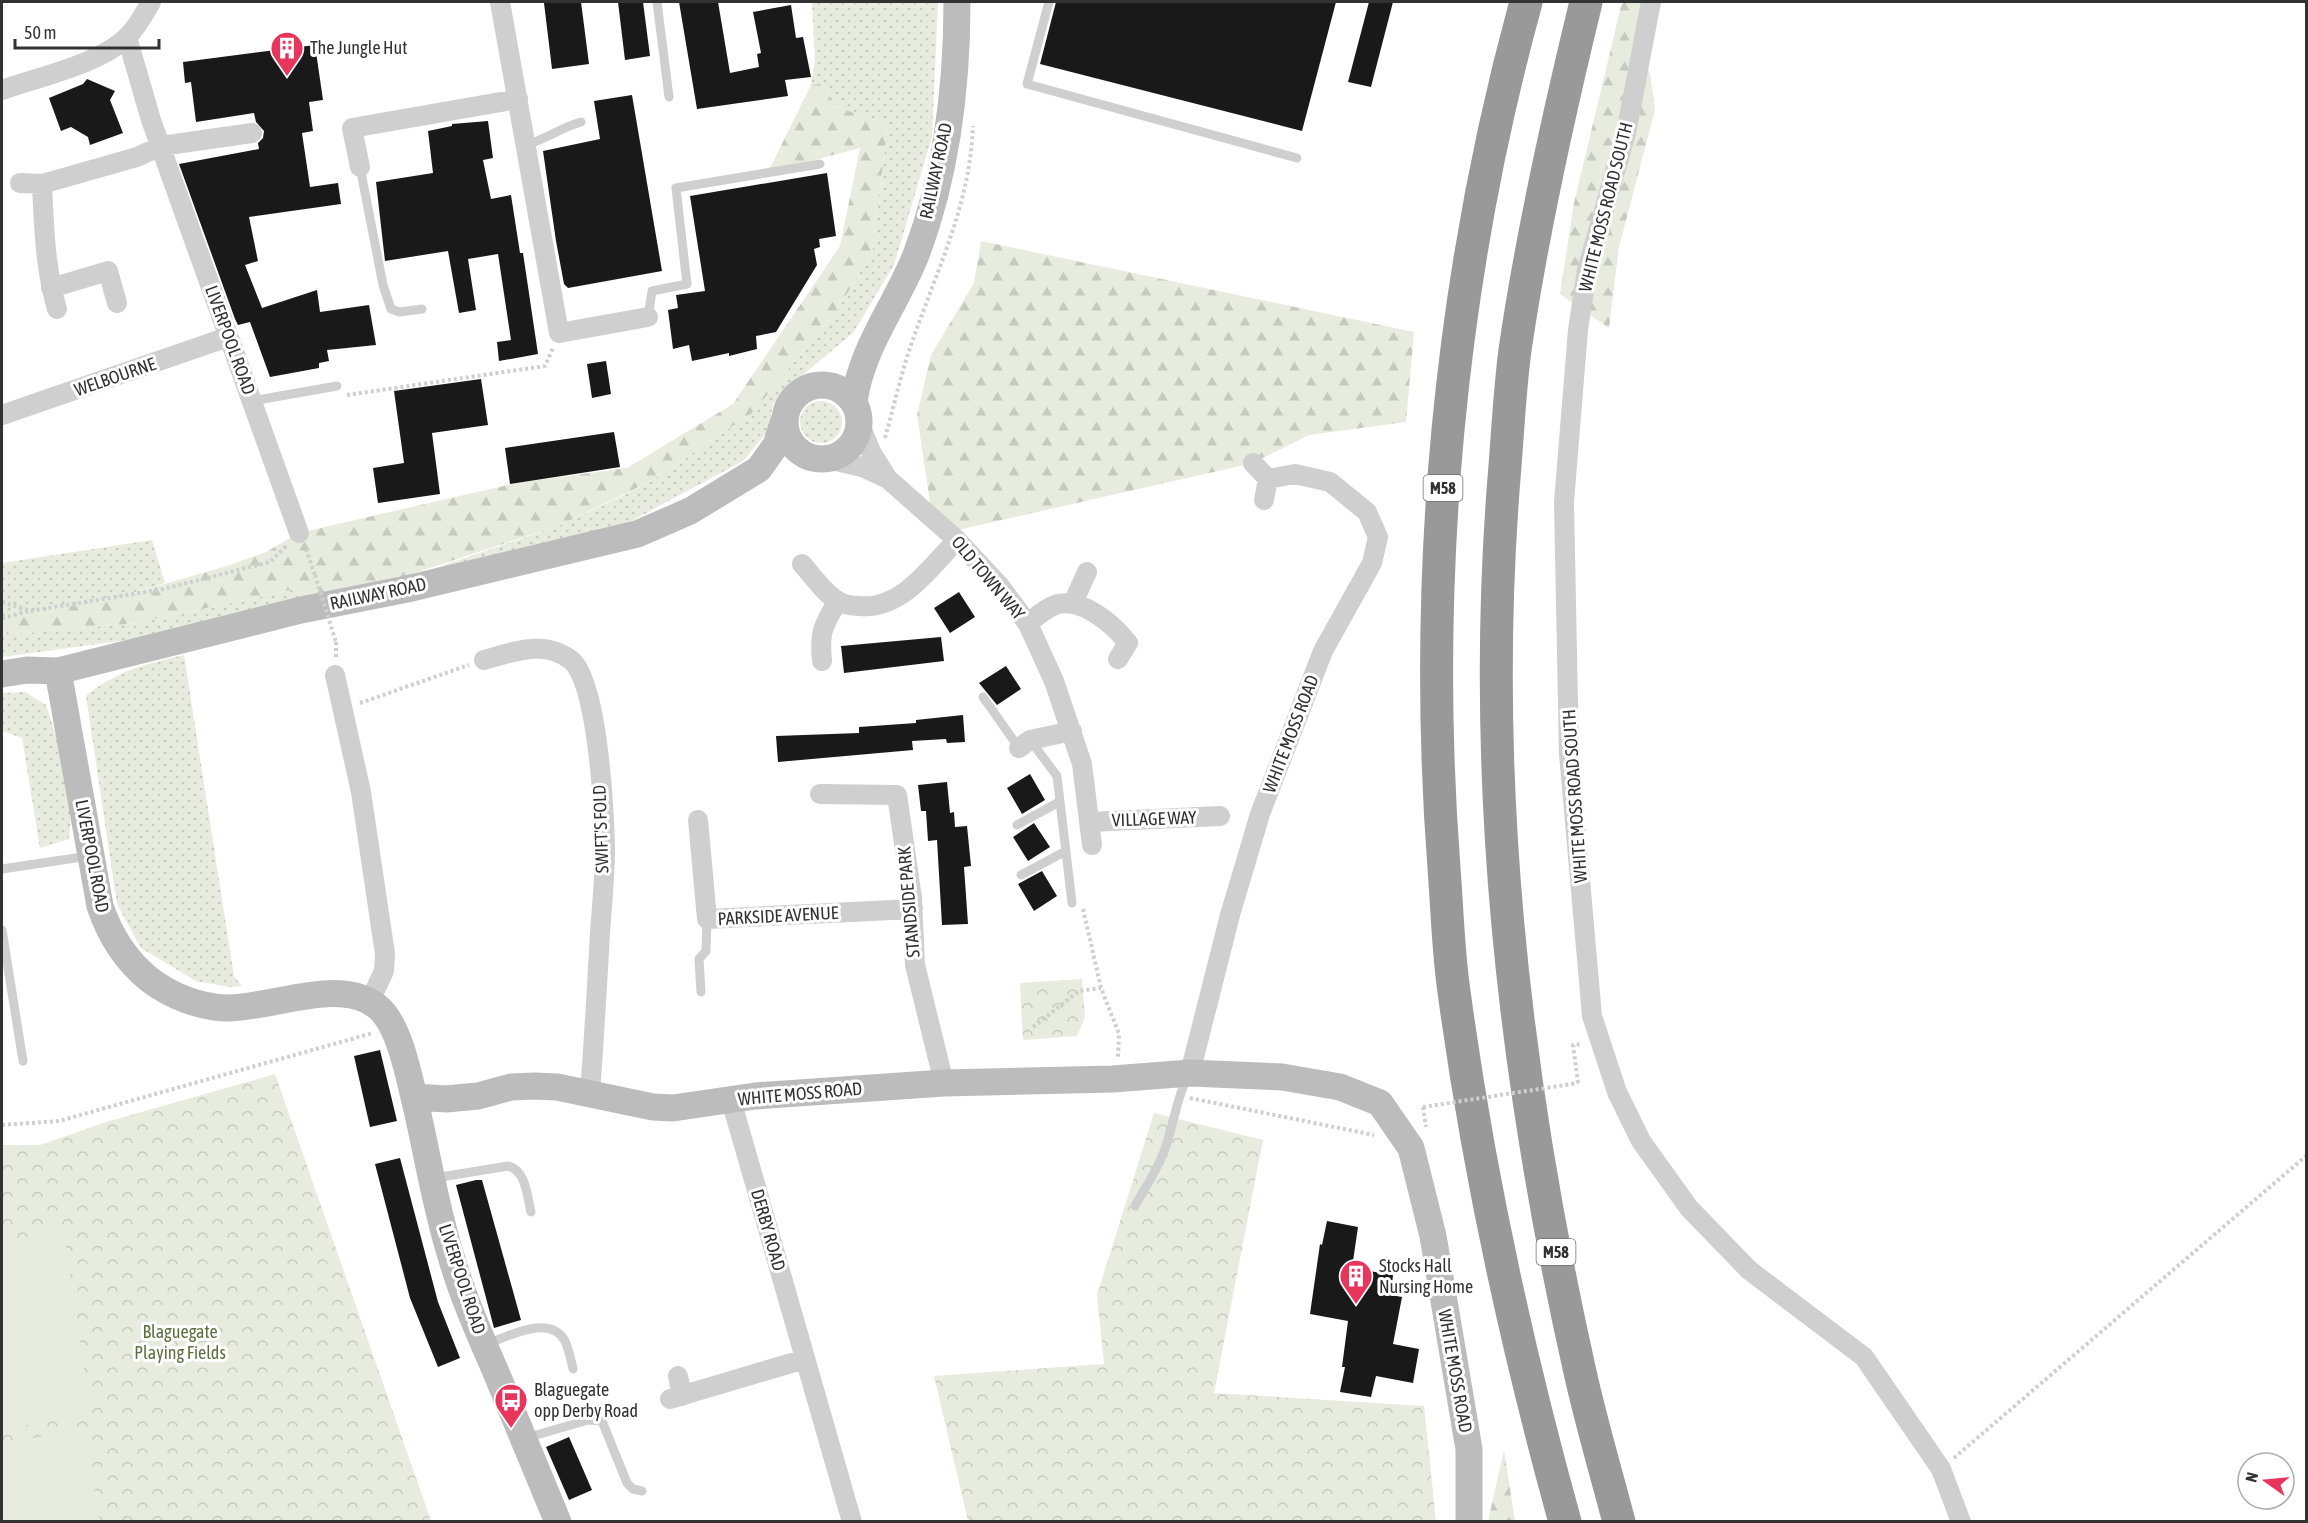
<svg xmlns="http://www.w3.org/2000/svg" width="2308" height="1523" font-family="'Asap Condensed',sans-serif">
<style>
.grass{fill:url(#grass-dots)}
.forest{fill:url(#forest-firs)}
.park{fill:url(#park-crowns)}
.pitch{fill:#e7ecde}
.building{fill:#191919}
.lines{fill:none;stroke-linecap:round;stroke-linejoin:round}
.path{stroke:#cfcfcf;stroke-width:4;stroke-dasharray:3 3;stroke-linecap:butt}
.lane{stroke:#cfcfcf;stroke-width:9}
.street{stroke:#cfcfcf;stroke-width:20}
.secondary{stroke:#bcbcbc;stroke-width:27}
.highway{stroke:#999;stroke-width:33}
.path-bridge{stroke:#cfcfcf;stroke-width:4;stroke-dasharray:3 3;stroke-linecap:butt}
.labels{text-anchor:middle;stroke-width:6;stroke-linejoin:round;paint-order:stroke}
.shield{fill:#fff;stroke:#707070;stroke-width:1.5}
.shield-label{font-size:16px;font-weight:bold;fill:#323232}
.poi-label{font-size:18px;fill:#323232;stroke:#fff;text-anchor:start}
.street-label{font-size:18px;fill:#323232;stroke:#fff}
.park-label{font-size:18px;fill:#5c703e;stroke:#fff}
</style>
<defs>
<pattern id="grass-dots" width="8" height="8" patternUnits="userSpaceOnUse" patternTransform="scale(1.5)"><rect width="8" height="8" fill="#e7ecde"/><path d="M2 2h.1M6 6h.1" fill="none" stroke="#c7cbbf" stroke-width="1.8" stroke-linecap="round"/></pattern>
<pattern id="forest-firs" width="22" height="20" patternUnits="userSpaceOnUse" patternTransform="scale(1.5)"><rect width="22" height="20" fill="#e7ecde"/><path d="M5 1l3.5 6h-7zM16 11l3.5 6h-7z" fill="#c7cbbf"/></pattern>
<pattern id="park-crowns" width="20" height="18" patternUnits="userSpaceOnUse" patternTransform="scale(1.5)"><rect width="20" height="18" fill="#e7ecde"/><path d="M2 6a3 3 0 1 1 6 0M12 15a3 3 0 1 1 6 0" fill="none" stroke="#c7cbbf"/></pattern>
</defs>
<rect width="100%" height="100%" fill="#fff"/>
<path class="grass" d="M812,2H938L932,137L894,265L853,333L800,377L773,404L768,431L743,461L611,532L418,574L558,526L618,498L651,481L752,413L838,309L872,252L888,124L843,109L832,101L825,83L811,85L815,61Z
M800 422a21 21 0 1 1 42 0a21 21 0 1 1-42 0Z
M152,540L165,583L112,599L27,613L2,621V563Z
M301,588V610L180,633L2,657V635L137,623Z
M184,655L234,976L242,986L229,987L196,981L141,948L117,904L86,696C116,671 146,664 184,655Z
M25,692L46,705C61,752 75,788 69,839L40,848L22,738L2,731V693Z"/>
<path class="forest" d="M1622,2H1647L1636,51L1650,73L1655,110L1619,247L1609,328L1560,294L1574,203Z
M825,83L832,101L843,109L888,124L872,252L838,309L752,413L651,481L558,526L301,610L300,588L137,623L2,635V621L27,613L112,599L227,566L266,552L299,533L516,483L627,468L733,404L840,246L860,148L768,172L811,85Z
M981,241L1414,332L1406,422L1309,435L1253,463L949,532L932,516L917,415L931,355L974,283Z
M1504,1450L1515,1521H1488Z"/>
<path class="park" d="M1082,979L1085,1017L1077,1036L1023,1040L1020,983Z
M275,1074L431,1521L2,1522V1145H40L106,1122Z
M1154,1113L1263,1140L1214,1393L1424,1406L1436,1521H968L934,1376L1104,1364L1097,1295Z"/>
<path class="pitch" d="M63,1230L91,1413L2,1430V1242Z
M84,1429L100,1521H2V1444Z"/>
<path class="building" d="M581,2L589,64L552,69L544,3Z
M618,2H643L650,56L625,60Z
M679,2H718L730,73L759,67L757,54L761,53L753,12L791,5L796,38L803,37L811,77L785,80L788,96L697,109Z
M1056,2H1336L1302,131L1040,64Z
M1369,2H1393L1371,87L1348,82Z
M315,45L323,100L309,102L313,131L302,133L310,187L338,183L341,204L249,217L258,261L245,265L262,308L317,290L320,312L369,305L376,345L327,350L329,361L319,363V368L270,377L250,322L238,325L235,319L179,164L259,149L258,143L263,138L264,131L256,122L254,113L196,122L191,82L185,83L183,62Z
M87,79L115,91L110,100L123,133L90,145L88,137L71,127L61,131L49,98L83,84Z
M632,95L662,271L568,288L564,284L556,241L543,151L600,139L594,101Z
M488,121L493,158L483,160L491,199L511,195L520,253H523L538,354L499,361L497,342L511,340L498,254L468,259L476,310L459,313L448,251L385,261L376,182L433,173L428,131L452,126V124Z
M827,173L836,236L819,239L820,247L814,249L817,265L776,332L756,336L757,349L729,356V353L692,361L689,345L673,349L668,310L678,308L676,295L705,291L690,196Z
M606,361L611,394L592,398L587,364Z
M481,379L488,425L432,433L440,494L378,503L373,468L404,463L394,391Z
M614,432L620,467L510,484L505,448Z
M959,592L975,617L950,633L934,608Z
M941,637L944,661L844,673L841,646Z
M1006,666L1021,689L997,705L979,683Z
M963,715L965,742L947,743L946,739L912,741L913,750L778,762L776,736L859,733V727L916,723V720Z
M1030,774L1045,800L1022,814L1007,788Z
M947,782L950,813L954,812L955,827L967,826L971,866L964,867L968,924L942,925L937,840L928,841L926,811H921L918,785Z
M1034,823L1050,847L1028,861L1013,837Z
M1042,871L1057,896L1034,911L1018,884Z
M380,1050L397,1121L370,1127L354,1056Z
M400,1158L438,1302L460,1358L438,1367L410,1298L375,1164Z
M476,1180H482L521,1320L494,1328L456,1185Z
M1327,1221L1358,1227L1352,1268L1393,1275L1391,1295L1402,1297L1393,1344L1419,1349L1413,1383L1376,1376L1371,1397L1340,1392L1345,1367H1342L1348,1321L1310,1314L1320,1244L1322,1245Z
M569,1437L592,1490L569,1500L546,1447Z"/>
<g class="lines">
<path class="path" d="M347,395L545,366L553,348
M885,438C893,410 899,382 908,354C933,278 970,208 973,126
M306,549L315,575
M2,602L31,611L163,589L270,562L287,545
M2,618L30,611
M336,657V642
M360,703L469,665
M1083,909L1101,988L1119,1034L1118,1057
M1033,1027L1079,991L1101,988
M1578,1083L1573,1045L1582,1044
M1190,1098L1374,1135
M1423,1107L1426,1127
M2,1125L59,1121L373,1033
M1954,1458L2306,1156"/>
<path class="lane" d="M657,2L669,97
M1049,2L1027,84L1297,158
M527,145C546,139 560,128 581,122
M360,167L383,285L391,309L399,312L422,309
M648,317L652,291L687,284L676,188L820,164
M252,401L337,386
M983,697L1019,748
M1030,740L1057,776L1072,903
M1017,825L1059,802
M2,869L89,856
M1021,875L1066,851
M2,930L23,1061
M701,992L699,959L706,951L707,919
M435,1178L508,1166C526,1170 527,1196 531,1212
M1135,1206C1146,1186 1159,1168 1166,1146C1174,1123 1176,1100 1187,1078
M486,1344C508,1337 550,1313 565,1341C569,1350 571,1360 573,1369
M526,1438L588,1420L602,1421L627,1483L633,1489L642,1491"/>
<path class="street" d="M500,2L559,333L648,317
M1651,2L1626,133L1587,270L1578,330L1564,502L1569,754L1592,1016L1617,1092L1641,1141L1689,1208L1749,1270L1864,1357L1941,1469L1961,1522
M127,37L151,120L299,533
M2,90C38,77 101,64 128,36C138,26 144,14 151,2
M360,167L352,128L518,99
M20,183L42,184
M51,288L108,271L117,303
M57,309C45,268 44,227 42,184L137,157L161,146L252,133
M2,415L228,337
M859,422L871,452L888,479L957,540L999,585L1028,624L1054,681L1082,764L1092,845
M827,459L862,467L886,478
M1253,463L1268,479L1264,500
M802,564C812,575 824,593 838,601C844,605 853,606 860,606C902,610 930,567 957,540
M1073,603L1087,572
M1028,624C1036,617 1044,609 1055,605C1081,596 1113,624 1128,643L1118,659
M484,660C513,652 544,639 571,660C598,682 604,811 605,847C605,875 602,905 600,933C597,987 594,1040 590,1093
M822,661C819,633 823,625 838,601
M335,675L361,792L385,954L384,971L370,1001
M1019,748L1030,740L1072,731
M820,794L897,795L912,898L915,965L944,1083
M698,820L707,919L913,909
M1089,822L1220,816
M1190,1073L1230,915L1260,814L1323,651L1372,563L1378,537L1367,512L1330,482L1295,474L1268,479
M731,1100L852,1522
M678,1376L682,1396
M670,1399L805,1359"/>
<path class="secondary" d="M785 422a37 37 0 1 1 74 0a37 37 0 1 1-74 0Z
M854,402C861,348 896,305 916,255C946,176 957,85 957,2
M58,671L100,906C110,936 125,960 150,980C171,996 199,1007 226,1008C271,1009 343,974 380,1009C401,1029 410,1082 417,1110C428,1158 436,1209 451,1256C462,1295 479,1333 495,1370C516,1421 537,1471 558,1522
M2,674L27,670L58,671L301,610L407,589L637,534L690,511L759,469L776,445L784,420
M414,1097L446,1099L478,1096L511,1087L535,1086L557,1087L653,1107L673,1108L755,1096L944,1083L1113,1079L1190,1073L1282,1077L1340,1087L1380,1103L1411,1148L1433,1236L1469,1449V1522"/>
<path class="highway" d="M1526,2C1449,282 1422,578 1444,868C1447,907 1448,946 1453,984C1477,1166 1516,1345 1565,1522
M1586,2C1558,117 1532,233 1515,350C1510,388 1508,427 1505,466C1479,771 1513,1074 1580,1372C1591,1422 1606,1472 1619,1522"/>
<path class="path-bridge" d="M315,575L336,642
M1423,1107L1578,1083"/>
</g>
<defs>
<symbol id="building-pin" viewBox="-11 -11 22 30"><path d="M0 17L-7.5 6A9.5 9.5 0 1 1 7.5 6Z" fill="#e8355c" stroke="#fff"/><path d="M-4-6H4V6H1V3H-1V6H-4ZM-2.5-4.3h1.7v1.8h-1.7ZM.8-4.3h1.7v1.8H.8ZM-2.5-1h1.7V.8h-1.7ZM.8-1h1.7V.8H.8Z" fill="#fff"/></symbol>
<symbol id="bus-pin" viewBox="-11 -11 22 30"><path d="M0 17L-7.5 6A9.5 9.5 0 1 1 7.5 6Z" fill="#e8355c" stroke="#fff"/><path d="M-5-6H5V4H4V6H2V4H-2V6H-4V4H-5ZM-3.5-4V0h7V-4ZM-3.5 1.2v1.5H-2V1.2ZM2 1.2v1.5H3.5V1.2Z" fill="#fff"/></symbol>
</defs>
<g fill-rule="evenodd">
<use href="#building-pin" x="268" y="29" width="38" height="52"/>
<use href="#building-pin" x="1337" y="1257" width="38" height="52"/>
<use href="#bus-pin" x="492" y="1381" width="38" height="52"/>
</g>
<g class="labels">
<g class="shield">
<rect x="1423.5" y="475" width="39" height="26" rx="4.5"/>
<rect x="1536.5" y="1239" width="39" height="26" rx="4.5"/>
</g>
<g class="shield-label">
<text x="1443" y="494">M58</text>
<text x="1556" y="1258">M58</text>
</g>
<g class="poi-label">
<text x="310" y="54">The Jungle Hut</text>
<text x="1379" y="1272">Stocks Hall<tspan x="1379" dy="21">Nursing Home</tspan></text>
<text x="534" y="1396">Blaguegate<tspan x="534" dy="21">opp Derby Road</tspan></text>
</g>
<g class="street-label">
<text transform="translate(936 171) rotate(-78)" y="6">RAILWAY ROAD</text>
<text transform="translate(1606 207) rotate(-76)" y="6">WHITE MOSS ROAD SOUTH</text>
<text transform="translate(230 340) rotate(70)" y="6">LIVERPOOL ROAD</text>
<text transform="translate(115 377) rotate(-19)" y="6">WELBOURNE</text>
<text transform="translate(988 578) rotate(50)" y="6">OLD TOWN WAY</text>
<text transform="translate(378 594) rotate(-12)" y="6">RAILWAY ROAD</text>
<text transform="translate(1291 734) rotate(-69)" y="6">WHITE MOSS ROAD</text>
<text transform="translate(1575 796) rotate(-94)" y="6">WHITE MOSS ROAD SOUTH</text>
<text transform="translate(1154 819) rotate(-2)" y="6">VILLAGE WAY</text>
<text transform="translate(601 829) rotate(-92)" y="6">SWIFT'S FOLD</text>
<text transform="translate(92 856) rotate(79)" y="6">LIVERPOOL ROAD</text>
<text transform="translate(909 902) rotate(-95)" y="6">STANDSIDE PARK</text>
<text transform="translate(778 916) rotate(-3)" y="6">PARKSIDE AVENUE</text>
<text transform="translate(800 1094) rotate(-5)" y="6">WHITE MOSS ROAD</text>
<text transform="translate(768 1230) rotate(74)" y="6">DERBY ROAD</text>
<text transform="translate(462 1279) rotate(72)" y="6">LIVERPOOL ROAD</text>
<text transform="translate(1455 1371) rotate(80)" y="6">WHITE MOSS ROAD</text>
</g>
<g class="park-label">
<text x="180" y="1338">Blaguegate<tspan x="180" dy="21">Playing Fields</tspan></text>
</g>
</g>
<rect width="2308" height="1523" fill="none" stroke="#323232" stroke-width="6"/>
<g transform="translate(2266 1481) rotate(285)"><circle r="28" fill="#ffffff" stroke="#adadad" stroke-width="1.5"/>
<path d="M0-4.5L10 22L0 15L-10 22Z" fill="#e8355c"/>
<text y="-9" font-size="16" font-weight="bold" text-anchor="middle" fill="#323232">N</text>
</g>
<path d="M15 39v9h144v-9" fill="none" stroke="#323232" stroke-width="3"/>
<text x="24" y="39" font-size="18" fill="#323232" stroke="#ffffff" stroke-width="4.5" paint-order="stroke">50 m</text>
</svg>
